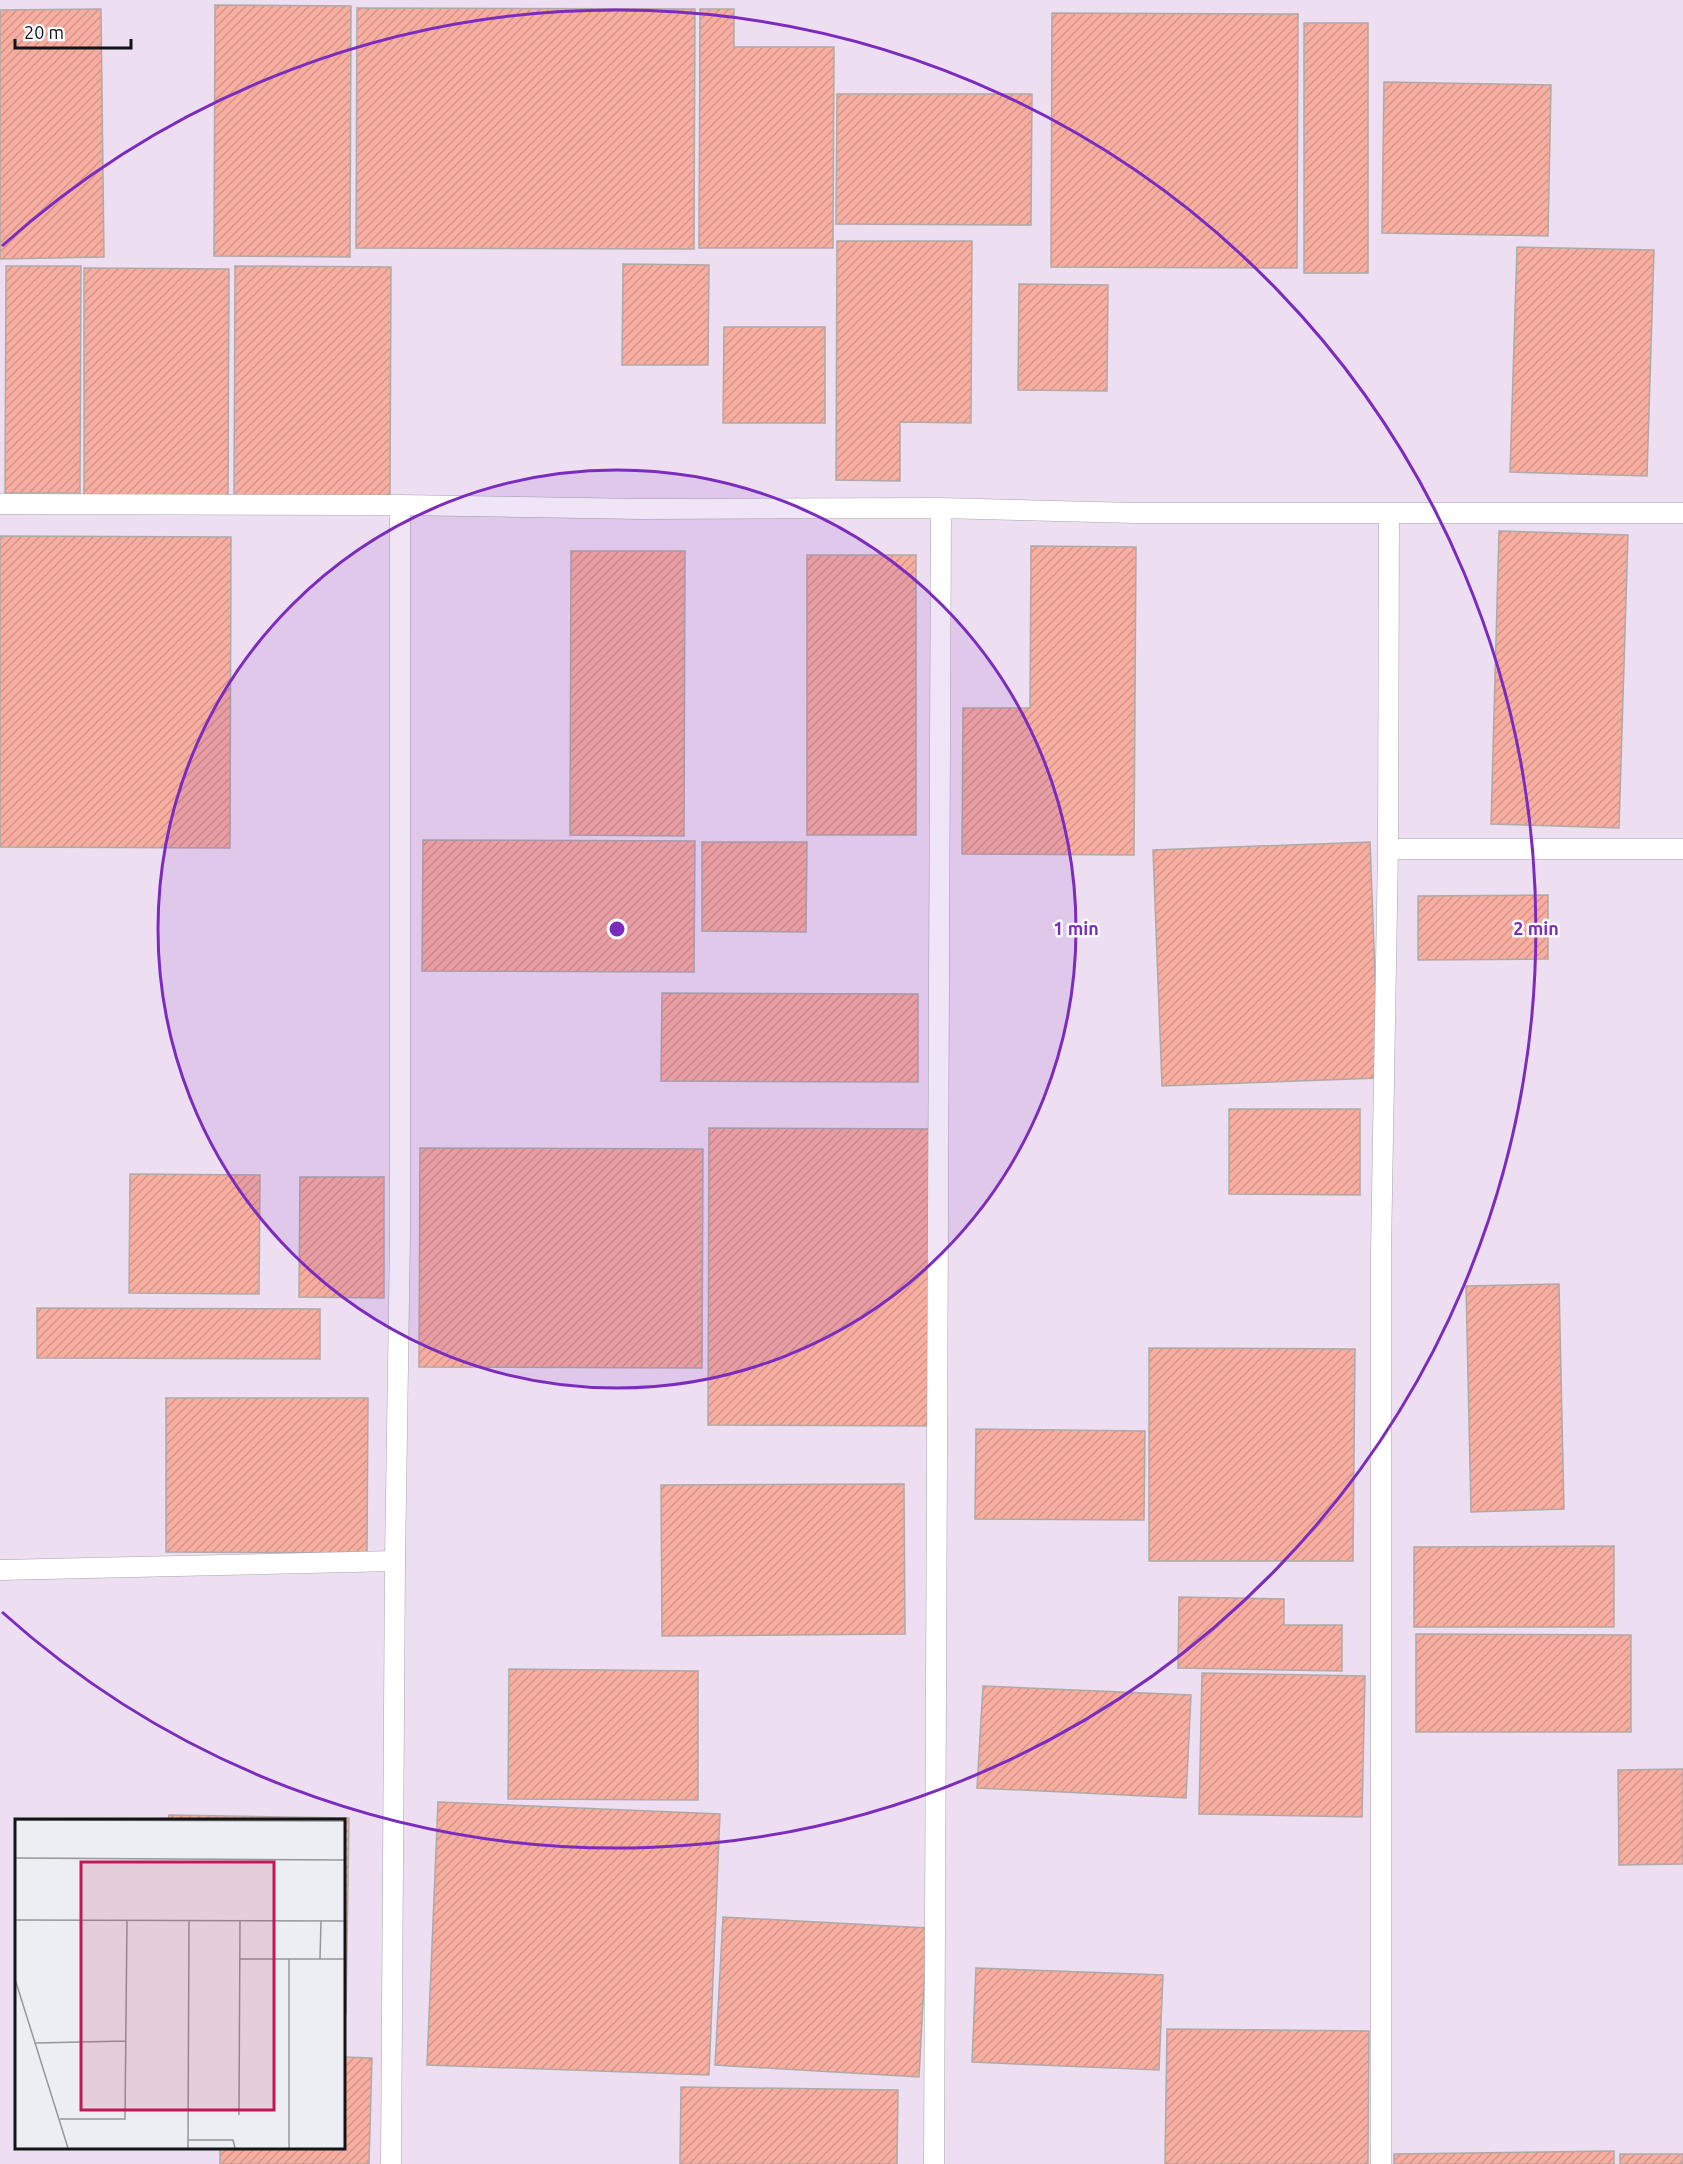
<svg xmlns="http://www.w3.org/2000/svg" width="1683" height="2164" font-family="Ubuntu,sans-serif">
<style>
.industrial{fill:#eddef1;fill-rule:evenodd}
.building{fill:url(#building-hatch);stroke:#afaaa8;stroke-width:1.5}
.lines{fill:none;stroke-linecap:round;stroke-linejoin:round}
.service-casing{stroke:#a5a7ab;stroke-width:21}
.service{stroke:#fff;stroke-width:20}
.ring{fill:none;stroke:#7b2cbf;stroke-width:3}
.inset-road{fill:none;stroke:#95979a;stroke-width:1.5}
.view{fill:#c2185b;fill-opacity:0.15;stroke:#c2185b;stroke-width:3}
.inset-edge{fill:none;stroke:#131415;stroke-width:3}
.centre{fill:#7b2cbf;stroke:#fafcfe;stroke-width:3}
.ring-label{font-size:18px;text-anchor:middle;font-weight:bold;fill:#7b2cbf;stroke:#fafcfe;stroke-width:5;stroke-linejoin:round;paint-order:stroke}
</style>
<defs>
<pattern id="building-hatch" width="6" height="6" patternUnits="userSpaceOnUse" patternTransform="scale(1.5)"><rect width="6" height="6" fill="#f7aea0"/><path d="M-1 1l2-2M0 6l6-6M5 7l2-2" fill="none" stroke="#d39589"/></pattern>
</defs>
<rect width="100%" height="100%" fill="#eceef3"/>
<path class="industrial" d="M0,0H1683V2164H0ZM16,1820H344V2148H16Z"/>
<path class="building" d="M215,5L351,6L350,257L214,256Z
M357,8L695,9L694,249L356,248Z
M101,9L104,257L0,259V10Z
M700,9H734V47H834L833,248H699Z
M1052,13L1298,14L1297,268L1051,267Z
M1304,23H1368V273H1304Z
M1384,82L1551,85L1548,236L1382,233Z
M837,94H1032L1031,225L836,224Z
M837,241H972L971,423L900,422V481L836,480Z
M1517,247L1654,250L1647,476L1510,472Z
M623,264L709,265L708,365H622Z
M6,266H81L80,493H5Z
M235,266L391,267L390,497H234Z
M84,268L229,269L228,497H84Z
M1019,284L1108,285L1107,391L1018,390Z
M724,327H825V423H723Z
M1499,531L1628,535L1619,828L1491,824Z
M0,536L231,537L230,848L0,847Z
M1031,546L1136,547L1134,855L962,854L963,708H1030Z
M571,551H685L684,836L570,835Z
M807,555H916V835H807Z
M423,840L695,841L694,972L422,971Z
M702,842H807L806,932L702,931Z
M1370,842L1379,1078L1162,1086L1153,850Z
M1548,895V959L1418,960V896Z
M662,993L918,994V1082L661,1081Z
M1229,1109H1360V1195L1229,1194Z
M709,1128L936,1129L935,1426L708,1425Z
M420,1148L703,1149L702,1368L419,1367Z
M130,1174L260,1175L259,1294L129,1293Z
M300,1177H384V1298L299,1297Z
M1559,1284L1564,1509L1471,1512L1466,1286Z
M37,1308L320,1309V1359L37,1358Z
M1149,1348L1355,1349L1353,1561H1149Z
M166,1398H368L367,1553L166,1552Z
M976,1429L1145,1431L1144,1520L975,1519Z
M904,1484L905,1634L662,1636L661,1485Z
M1614,1546V1627H1414V1547Z
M1179,1597L1284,1599V1625H1342V1671L1178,1668Z
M1416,1634L1631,1635V1732H1416Z
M509,1669L698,1671V1800L508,1799Z
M1202,1673L1365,1676L1362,1817L1199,1814Z
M983,1686L1191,1695L1186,1798L977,1788Z
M1683,1769V1864L1619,1865L1618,1770Z
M438,1802L720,1814L709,2075L427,2065Z
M169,1815L349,1818L346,2014H344V1820H168Z
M723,1917L927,1928L919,2077L715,2065Z
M976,1968L1163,1975L1159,2070L972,2062Z
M1167,2029L1369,2031L1368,2164H1165Z
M344,2057L372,2058L369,2164H220V2148H344Z
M681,2087L898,2090L897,2164H680Z
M1614,2151V2164H1394V2154Z
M1620,2154H1683V2164H1620Z"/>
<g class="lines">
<defs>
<path id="service" d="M0,504L400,505L641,509L941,508L1136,513H1683
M1388,849H1683
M0,1570L395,1561
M391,2164L395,1561L400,1237V505
M934,2164L941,508
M1381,2164V1251L1388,849L1389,513"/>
</defs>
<use href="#service" class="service-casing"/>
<use href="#service" class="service"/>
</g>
<circle cx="617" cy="929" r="459" fill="#7b2cbf" fill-opacity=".12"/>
<g class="ring">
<circle cx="617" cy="929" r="459"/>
<path d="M2 246A919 919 0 1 1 2 1612"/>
</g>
<g transform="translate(15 1819)">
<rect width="330" height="330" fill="#eceef3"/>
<path class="inset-road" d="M0,1L330,2M0,39L330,41M0,101L330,102M225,140H330M274,140V329M305,140L306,102M0,160L53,329M21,224L111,222M224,296L225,102M45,300H110L112,101M173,321H218L220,329M173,329L174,101"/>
<path class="view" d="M66,43H259V291H66Z"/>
<rect width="330" height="330" class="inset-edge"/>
</g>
<circle cx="617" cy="929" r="9" class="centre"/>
<g class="ring-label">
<text x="1076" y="935">1 min</text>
<text x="1536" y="935">2 min</text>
</g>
<path d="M15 39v9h116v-9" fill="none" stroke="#131415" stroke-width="3"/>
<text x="24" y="39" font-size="18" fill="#131415" stroke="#fafcfe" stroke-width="4.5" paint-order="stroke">20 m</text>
</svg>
